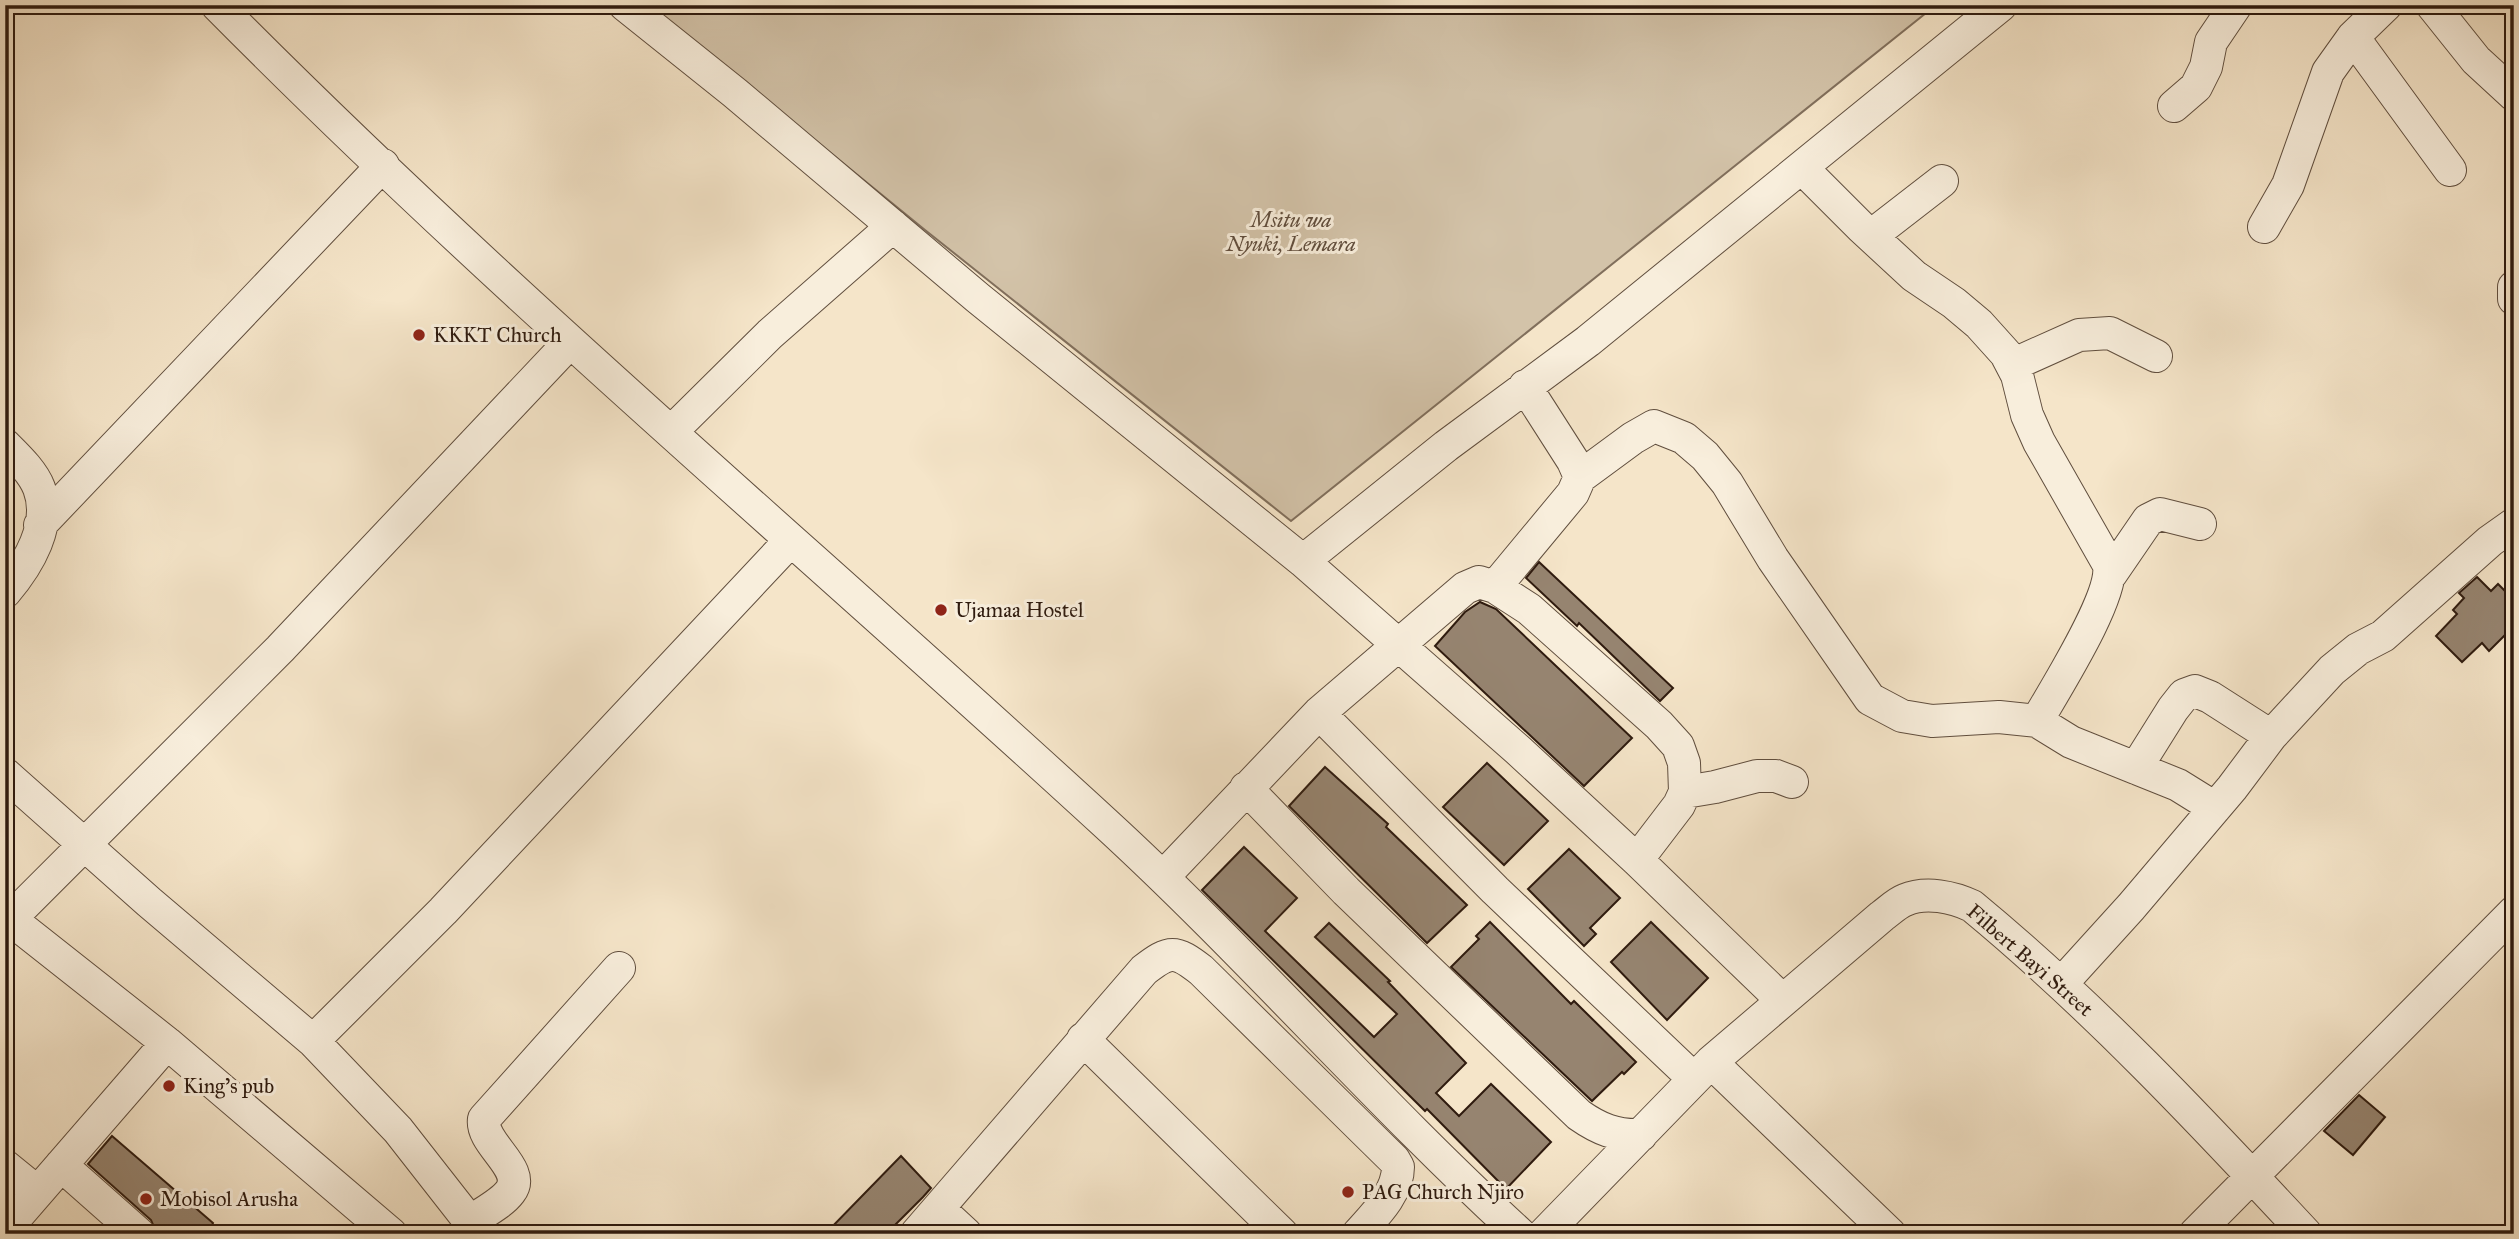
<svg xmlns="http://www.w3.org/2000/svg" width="2519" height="1239" font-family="'IM FELL Great Primer',serif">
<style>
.green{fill:#d3c3a9;stroke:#816f5c;stroke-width:2}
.building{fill:#968470;stroke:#2f1b0f;stroke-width:2}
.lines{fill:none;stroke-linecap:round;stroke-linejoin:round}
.minor-casing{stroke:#604e3e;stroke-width:34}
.minor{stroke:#f8eedc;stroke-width:32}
.poi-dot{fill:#8f2418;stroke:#f8eedc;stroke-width:2.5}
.labels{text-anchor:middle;stroke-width:6;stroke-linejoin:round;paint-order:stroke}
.park-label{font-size:21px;font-style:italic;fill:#604d3d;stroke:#f8eedc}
.poi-label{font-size:21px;fill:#2f1b0f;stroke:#f8eedc;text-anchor:start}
.street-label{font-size:21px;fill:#2f1b0f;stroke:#f8eedc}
</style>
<rect width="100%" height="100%" fill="#f5e5c9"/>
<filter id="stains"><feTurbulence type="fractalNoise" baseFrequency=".00286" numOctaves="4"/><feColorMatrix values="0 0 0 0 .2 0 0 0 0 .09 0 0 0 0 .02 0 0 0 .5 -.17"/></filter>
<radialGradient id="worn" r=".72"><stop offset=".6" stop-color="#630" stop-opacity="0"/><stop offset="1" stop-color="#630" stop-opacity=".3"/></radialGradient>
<path class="green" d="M649,5H1936L1291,521L925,230Z"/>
<path class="building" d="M1539,562L1673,688L1660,701L1579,623L1577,626L1526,578Z
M2477,577L2491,591L2498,584L2514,600V626L2489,651L2482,643L2462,662L2436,636L2457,614L2453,610L2464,598L2459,593Z
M1480,602L1496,609L1632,738L1584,786L1435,646L1465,612Z
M1487,763L1548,821L1504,865L1443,807Z
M1325,767L1388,824L1386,827L1467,905L1427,943L1289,806Z
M1244,847L1297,898L1265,931L1374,1037L1397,1014L1315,937L1329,923L1390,981L1388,982L1466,1063L1436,1093L1459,1116L1491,1084L1551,1142L1506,1189L1427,1109L1425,1111L1202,890Z
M1569,849L1620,898L1590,928L1596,934L1584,946L1528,889Z
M1490,922L1571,1004L1574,1001L1636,1062L1624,1074L1622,1072L1592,1101L1451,967L1479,939L1476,936Z
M1651,922L1708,978L1667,1020L1611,962Z
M2359,1095L2385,1117L2353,1155L2324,1131Z
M112,1136L213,1223L208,1234H157L151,1220L88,1164Z
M901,1156L931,1188L923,1197L886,1234H825Z"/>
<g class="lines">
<defs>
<path id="minor" d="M217,5C500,291 808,550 1104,822C1248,954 1376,1102 1520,1234
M625,5L735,93L978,298L1303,561L1518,750L1637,860L1782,1000
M2432,5L2476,60L2514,95
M2353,37L2450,170
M2174,106L2196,87L2206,67L2211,42L2236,5
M1802,168L1861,227L1914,276L1954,303L1979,324L2006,354L2017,375L2027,415L2039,442L2109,565C2114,597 2055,689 2037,721
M2264,227L2288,185L2328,72L2353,37L2386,5
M1871,236L1942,181
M2514,287V299
M2012,365L2079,335L2110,333L2156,356
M671,432L770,334L893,226
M5,445C17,457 33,472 39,488C53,524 28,565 5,592
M1580,477L1633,438L1654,426L1684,438L1705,456L1727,483L1773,559L1870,699L1902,716L1932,721L1999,717L2037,721L2071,742L2178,785L2215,808
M40,525L383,165
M1303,561L1446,446L1588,341L2001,5
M2111,574L2148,520L2160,514L2200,524
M1495,587L1573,493L1580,477L1573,461L1525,386
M1319,713L1495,890L1694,1079
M2136,768L2173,709L2184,695L2195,691L2210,697L2271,736
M5,774L149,902L313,1041L398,1130L470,1222L476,1234
M1246,788L1346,891L1579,1115C1599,1129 1616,1136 1641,1135
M1685,792L1715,787L1757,776H1776L1792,782
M1163,877L1319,713L1465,588L1479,582L1495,587L1529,609L1659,725L1678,746L1684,763L1685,792L1679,805L1637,860
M5,915L167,1043L391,1234
M10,919L280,649L570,342
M2062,983L2131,907L2232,788L2271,736L2332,670L2358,649L2383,636L2490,541L2514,524
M1083,1039L1282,1234
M313,1041L443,911L791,540
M1711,1062L1890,1234
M61,1165L139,1234
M5,1166L37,1192
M939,1209L966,1234
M470,1222C482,1213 501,1204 510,1192C528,1169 480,1144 484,1119L619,968
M5,1230L167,1043
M916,1234L1144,970C1170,950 1175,950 1201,970L1394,1160L1398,1167C1398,1193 1375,1215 1358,1234
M1544,1234L1711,1062L1882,916C1889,911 1897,903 1905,900C1926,891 1953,897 1972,906C2092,1005 2200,1120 2306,1234
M2195,1234L2514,912"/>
</defs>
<use href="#minor" class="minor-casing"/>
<use href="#minor" class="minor"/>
</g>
<g class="poi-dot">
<circle cx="419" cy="335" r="7"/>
<circle cx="941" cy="610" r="7"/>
<circle cx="169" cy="1086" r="7"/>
<circle cx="1348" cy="1192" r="7"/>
<circle cx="146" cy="1199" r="7"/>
</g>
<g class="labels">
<g class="park-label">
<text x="1291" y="227">Msitu wa<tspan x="1291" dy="24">Nyuki, Lemara</tspan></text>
</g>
<g class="poi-label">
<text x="433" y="342">KKKT Church</text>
<text x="955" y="617">Ujamaa Hostel</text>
<text x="183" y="1093">King's pub</text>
<text x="1362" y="1199">PAG Church Njiro</text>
<text x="160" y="1206">Mobisol Arusha</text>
</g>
<g class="street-label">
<text transform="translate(2030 960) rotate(41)" y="7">Filbert Bayi Street</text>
</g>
</g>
<rect width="2519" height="1239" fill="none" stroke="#f5e5c9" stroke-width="28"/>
<rect x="7" y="7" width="2505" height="1225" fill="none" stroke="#2f1b0f" stroke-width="3.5"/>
<rect x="14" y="14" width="2491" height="1211" fill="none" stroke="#2f1b0f" stroke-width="2"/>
<rect width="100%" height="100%" filter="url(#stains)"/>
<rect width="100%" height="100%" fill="url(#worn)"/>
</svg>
